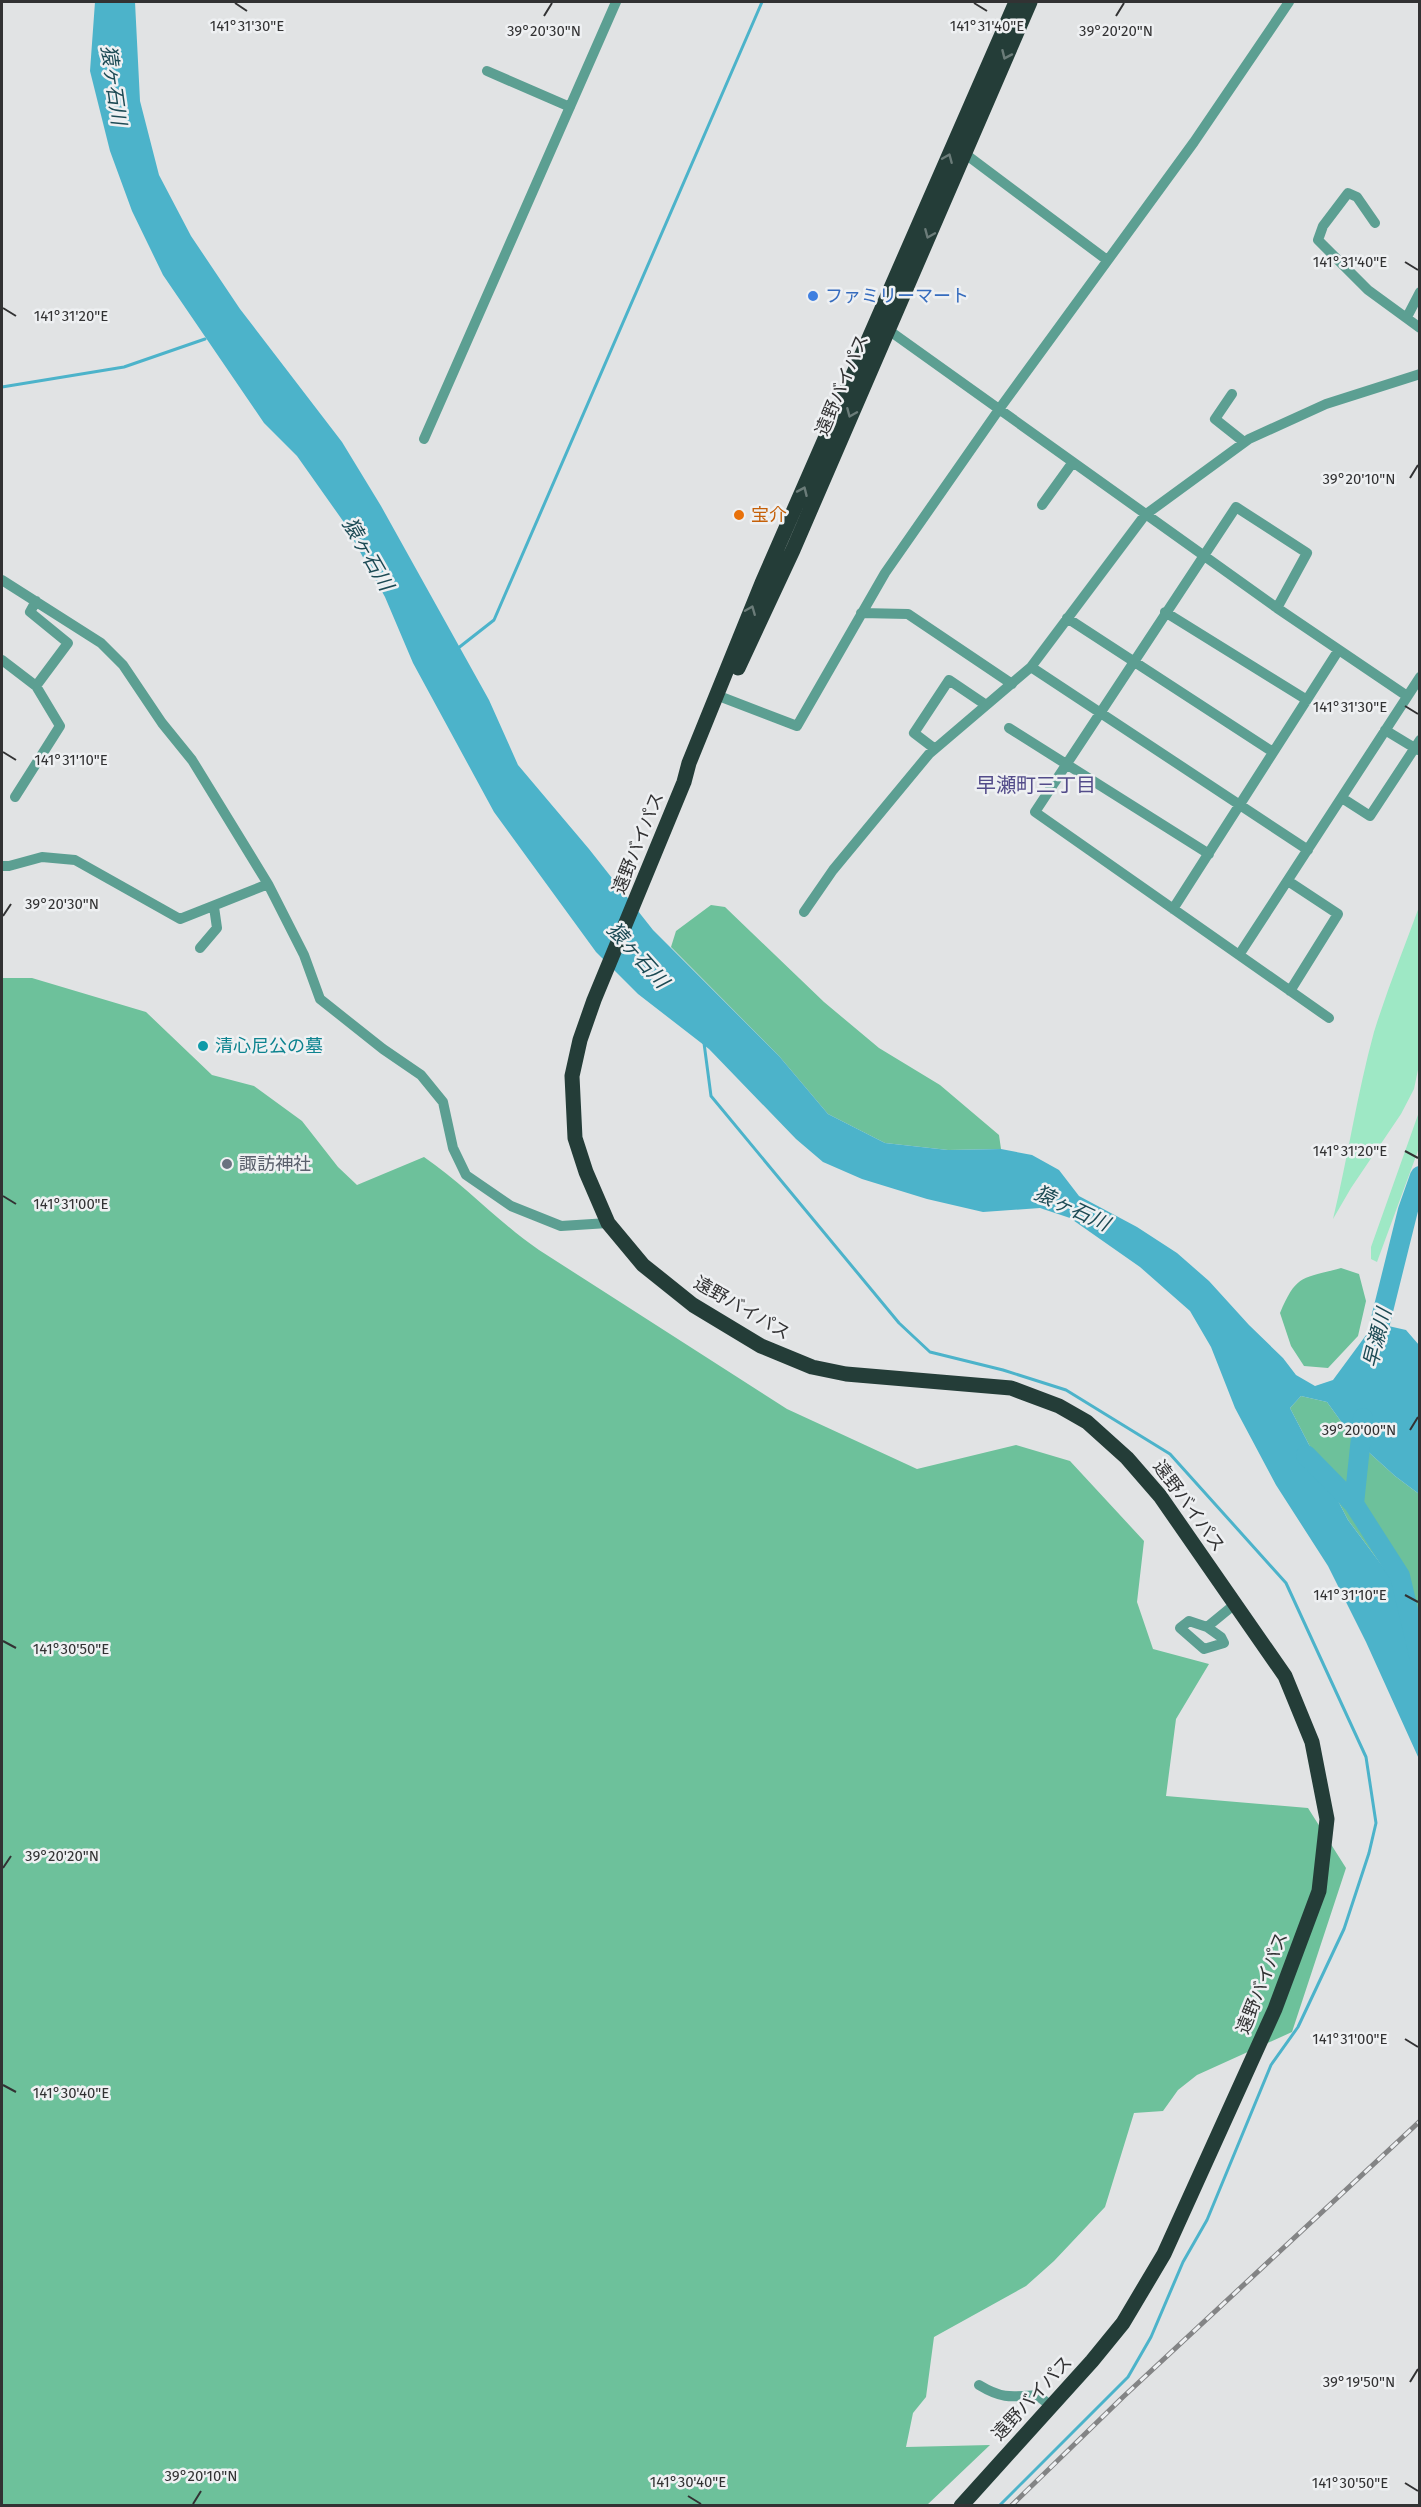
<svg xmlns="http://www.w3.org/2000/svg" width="1421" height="2507" font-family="'Fira Sans','Noto Sans JP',sans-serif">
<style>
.green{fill:#9ee8c5}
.forest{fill:#6dc19b}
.water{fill:#4cb3ca}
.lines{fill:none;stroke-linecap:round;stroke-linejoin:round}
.stream{stroke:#4cb3ca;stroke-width:3}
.river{stroke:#4cb3ca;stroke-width:20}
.minor{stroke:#5c9f92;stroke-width:10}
.highway{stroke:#243d38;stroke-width:15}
.rail-casing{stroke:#838485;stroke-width:5}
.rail{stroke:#eef0f2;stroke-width:3;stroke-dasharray:9;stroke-linecap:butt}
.oneway{stroke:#6b7c79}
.ticks{fill:none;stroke:#323233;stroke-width:2}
.shop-dot{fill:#3f7fe0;stroke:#eef0f2;stroke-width:2}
.food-dot{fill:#e8710a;stroke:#eef0f2;stroke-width:2}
.culture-dot{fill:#0f9aa8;stroke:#eef0f2;stroke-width:2}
.worship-dot{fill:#6b7280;stroke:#eef0f2;stroke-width:2}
.labels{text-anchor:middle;stroke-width:5;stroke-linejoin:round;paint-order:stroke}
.shop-label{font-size:18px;fill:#366cbe;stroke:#eef0f2;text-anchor:start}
.street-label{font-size:18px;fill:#323233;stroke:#eef0f2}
.food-label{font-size:18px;fill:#c56008;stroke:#eef0f2;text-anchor:start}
.culture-label{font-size:18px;fill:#0d838f;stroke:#eef0f2;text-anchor:start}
.worship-label{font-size:18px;fill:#5b616d;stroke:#eef0f2;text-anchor:start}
.water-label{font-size:20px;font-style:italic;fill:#1c4a54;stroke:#eef0f2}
.neighbourhood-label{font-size:20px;fill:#534c8a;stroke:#eef0f2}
.ticks-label{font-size:15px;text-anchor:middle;fill:#323233;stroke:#eef0f2;stroke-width:5;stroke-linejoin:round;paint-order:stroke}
</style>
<rect width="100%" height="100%" fill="#e1e3e4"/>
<path class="green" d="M1419,907L1420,1060L1414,1089L1401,1114L1351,1188L1333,1219C1348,1157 1357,1094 1374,1032C1387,990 1404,948 1419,907Z
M1419,1112V1148L1377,1262L1371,1259V1247Z"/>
<path class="forest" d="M711,905L725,907L824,1002L879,1048L940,1085L999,1135L1001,1149L948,1150L885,1143L828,1114L779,1056L671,947L676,931Z
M2,978H32L146,1012L212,1075L254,1086L302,1121L338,1167L357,1185L424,1157C465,1185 498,1222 539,1250L787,1409L917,1469L1016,1445L1070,1461L1144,1541L1137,1602L1153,1649L1209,1664L1176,1719L1166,1796L1308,1808L1346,1868L1292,2032L1197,2075L1178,2090L1163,2111L1134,2113L1105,2207L1054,2261L1026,2286L934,2337L926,2397L913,2413L906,2447L990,2445L927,2505H2Z
M1341,1268L1359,1274L1366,1301L1358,1336L1328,1368L1304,1366L1291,1346L1280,1313C1297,1274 1301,1279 1341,1268Z
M1301,1396L1327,1402L1353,1438L1395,1476L1419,1494V1615L1348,1520L1290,1408Z"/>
<path class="water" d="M95,2H135L140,101L159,175L191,236L240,309L342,442L381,506L489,700L518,765L589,849L653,930L779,1056L828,1114L885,1143L948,1150L1001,1149L1032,1155L1059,1170L1079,1196L1137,1227L1177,1253L1209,1281L1249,1325L1283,1358L1296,1375L1315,1386L1333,1380L1375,1323L1406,1330L1419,1345V1494L1395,1476L1353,1438L1327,1402L1301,1396L1290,1408L1348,1520L1419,1615V1759L1366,1642L1328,1566L1276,1485L1235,1408L1211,1347L1190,1311L1140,1267L1070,1218L1040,1208L983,1212L927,1199L862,1179L823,1162L796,1139L709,1049L638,994L596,952L494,812L413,663L385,597L343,521L297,456L264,423L163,275L132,211L110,151L90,71Z"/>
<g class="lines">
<path class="stream" d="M2,387L124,367L205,339
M457,649L494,620L762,2
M704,1043L711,1096L899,1323L930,1352L1003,1370L1066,1390L1170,1454L1286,1583L1366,1757L1376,1823L1369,1853L1344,1929L1298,2027L1271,2065L1207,2220L1183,2262L1151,2337L1128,2377L999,2506"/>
<path class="river" d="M1374,1347L1408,1210L1420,1176
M1306,1455L1354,1504L1400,1576L1420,1660
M1354,1504L1363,1418"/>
<path class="minor" d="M487,71L570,107
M964,153L1107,260
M1375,223L1357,197L1348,193L1323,226L1318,240L1368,290L1420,328
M1407,317L1420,292
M887,329L1277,608L1407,696
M1232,394L1215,419L1244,442
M424,439L616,2
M1042,505L1073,462
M2,580L101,643L123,665L162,723L192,760L268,884L304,955L320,999L383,1049L421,1075L443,1102L453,1148L466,1175L511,1206L561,1226L608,1223
M1277,608L1307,553L1236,507L1035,812L1329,1018
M1165,612L1307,700
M861,613L908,614L1012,684
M1067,618L1273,752
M2,660L36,686
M1031,667L1308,850
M724,698L797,726L885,573L1000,408L1194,142L1289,2
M1009,728L1209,854
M1385,730L1418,750
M935,749L914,733L949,680L986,705
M15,797L60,726L36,686L68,643L30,612L36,601
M1342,798L1370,816L1420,740
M2,866H9L42,857L75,860L180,919L268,884
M1288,881L1338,914L1290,991
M1173,909L1338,651
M804,912L833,870L929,754L1031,667L1145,515L1249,439L1326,404L1420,374
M200,948L217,928L214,907
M1239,955L1420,677
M1207,1627L1189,1621L1180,1628L1204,1649L1224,1643L1221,1637L1207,1627L1235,1604
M979,2385C1002,2399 1011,2397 1037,2395L1051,2406"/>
<path class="highway" d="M738,668L793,550L1030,2
M961,2506L1092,2361L1123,2323L1164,2254L1275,2009L1319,1891L1327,1819L1312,1742L1285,1676L1160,1496L1127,1458L1087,1422L1059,1406L1011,1388L846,1374L812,1367L761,1346L693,1305L643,1265L608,1223L586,1172L575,1138L572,1076L580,1040L594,1000L684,782L689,763L762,583L1016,2"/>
<defs>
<path id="rail" d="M1011,2506L1123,2397L1420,2121"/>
</defs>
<use href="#rail" class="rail-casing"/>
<use href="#rail" class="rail"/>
</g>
<defs><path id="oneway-chevron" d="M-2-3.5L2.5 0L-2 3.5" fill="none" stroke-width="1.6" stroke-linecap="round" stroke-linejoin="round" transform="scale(1.5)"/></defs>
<g class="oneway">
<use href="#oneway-chevron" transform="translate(1006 55) rotate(114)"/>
<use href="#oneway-chevron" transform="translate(948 158) rotate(-67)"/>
<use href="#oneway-chevron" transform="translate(929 234) rotate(113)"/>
<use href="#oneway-chevron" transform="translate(851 413) rotate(113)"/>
<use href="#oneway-chevron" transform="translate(803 491) rotate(-66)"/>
<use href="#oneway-chevron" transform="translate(751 610) rotate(-68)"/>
</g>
<path class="ticks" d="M235,3L247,11M974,3L987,11M544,16L552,3M1116,16L1124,3M1405,262L1418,270M3,308L16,316M1410,478L1418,465M1405,706L1418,714M3,752L16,760M3,916L11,904M1405,1151L1418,1158M3,1196L16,1204M1410,1430L1418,1417M1405,1595L1418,1602M3,1641L16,1648M3,1868L11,1856M1405,2039L1418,2047M3,2085L16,2092M1410,2382L1418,2369M1405,2483L1418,2491M688,2496L701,2504M193,2504L201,2491"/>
<circle class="shop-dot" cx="813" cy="296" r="6"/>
<circle class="food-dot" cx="739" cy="515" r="6"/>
<circle class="culture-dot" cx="203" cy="1046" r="6"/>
<circle class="worship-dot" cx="227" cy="1164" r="6"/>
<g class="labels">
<g class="shop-label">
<text x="825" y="302">ファミリーマート</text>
</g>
<g class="street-label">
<text transform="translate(842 385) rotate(-67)" y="6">遠野バイパス</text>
<text transform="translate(638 843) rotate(-68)" y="6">遠野バイパス</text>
<text transform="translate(742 1308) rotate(30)" y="6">遠野バイパス</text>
<text transform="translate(1189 1506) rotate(54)" y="6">遠野バイパス</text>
<text transform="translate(1262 1983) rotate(-68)" y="6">遠野バイパス</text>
<text transform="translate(1032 2398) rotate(-47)" y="6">遠野バイパス</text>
</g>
<g class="food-label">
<text x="751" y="521">宝介</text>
</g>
<g class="culture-label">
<text x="215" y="1052">清心尼公の墓</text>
</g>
<g class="worship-label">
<text x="239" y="1170">諏訪神社</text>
</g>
<g class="water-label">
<text transform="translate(114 85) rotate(82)" y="7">猿ヶ石川</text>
<text transform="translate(368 554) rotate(60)" y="7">猿ヶ石川</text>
<text transform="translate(638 955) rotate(48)" y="7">猿ヶ石川</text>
<text transform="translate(1072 1208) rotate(25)" y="7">猿ヶ石川</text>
<text transform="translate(1377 1338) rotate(-76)" y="7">早瀬川</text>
</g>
<g class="neighbourhood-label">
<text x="1036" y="792">早瀬町三丁目</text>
</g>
</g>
<g class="ticks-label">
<text x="247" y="31">141°31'30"E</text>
<text x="987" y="31">141°31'40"E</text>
<text x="544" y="36">39°20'30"N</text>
<text x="1116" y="36">39°20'20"N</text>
<text x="1350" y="267">141°31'40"E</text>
<text x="71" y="321">141°31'20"E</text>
<text x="1359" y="484">39°20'10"N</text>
<text x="1350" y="712">141°31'30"E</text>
<text x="71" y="765">141°31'10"E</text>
<text x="62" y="909">39°20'30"N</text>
<text x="1350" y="1156">141°31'20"E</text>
<text x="71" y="1209">141°31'00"E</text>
<text x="1359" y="1435">39°20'00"N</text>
<text x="1350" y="1600">141°31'10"E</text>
<text x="71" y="1654">141°30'50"E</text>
<text x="62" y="1861">39°20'20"N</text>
<text x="1350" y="2044">141°31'00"E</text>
<text x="71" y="2098">141°30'40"E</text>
<text x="1359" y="2387">39°19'50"N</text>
<text x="201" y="2481">39°20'10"N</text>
<text x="688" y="2487">141°30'40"E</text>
<text x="1350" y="2488">141°30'50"E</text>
</g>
<rect width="1421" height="2507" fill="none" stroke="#323233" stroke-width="6"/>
</svg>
